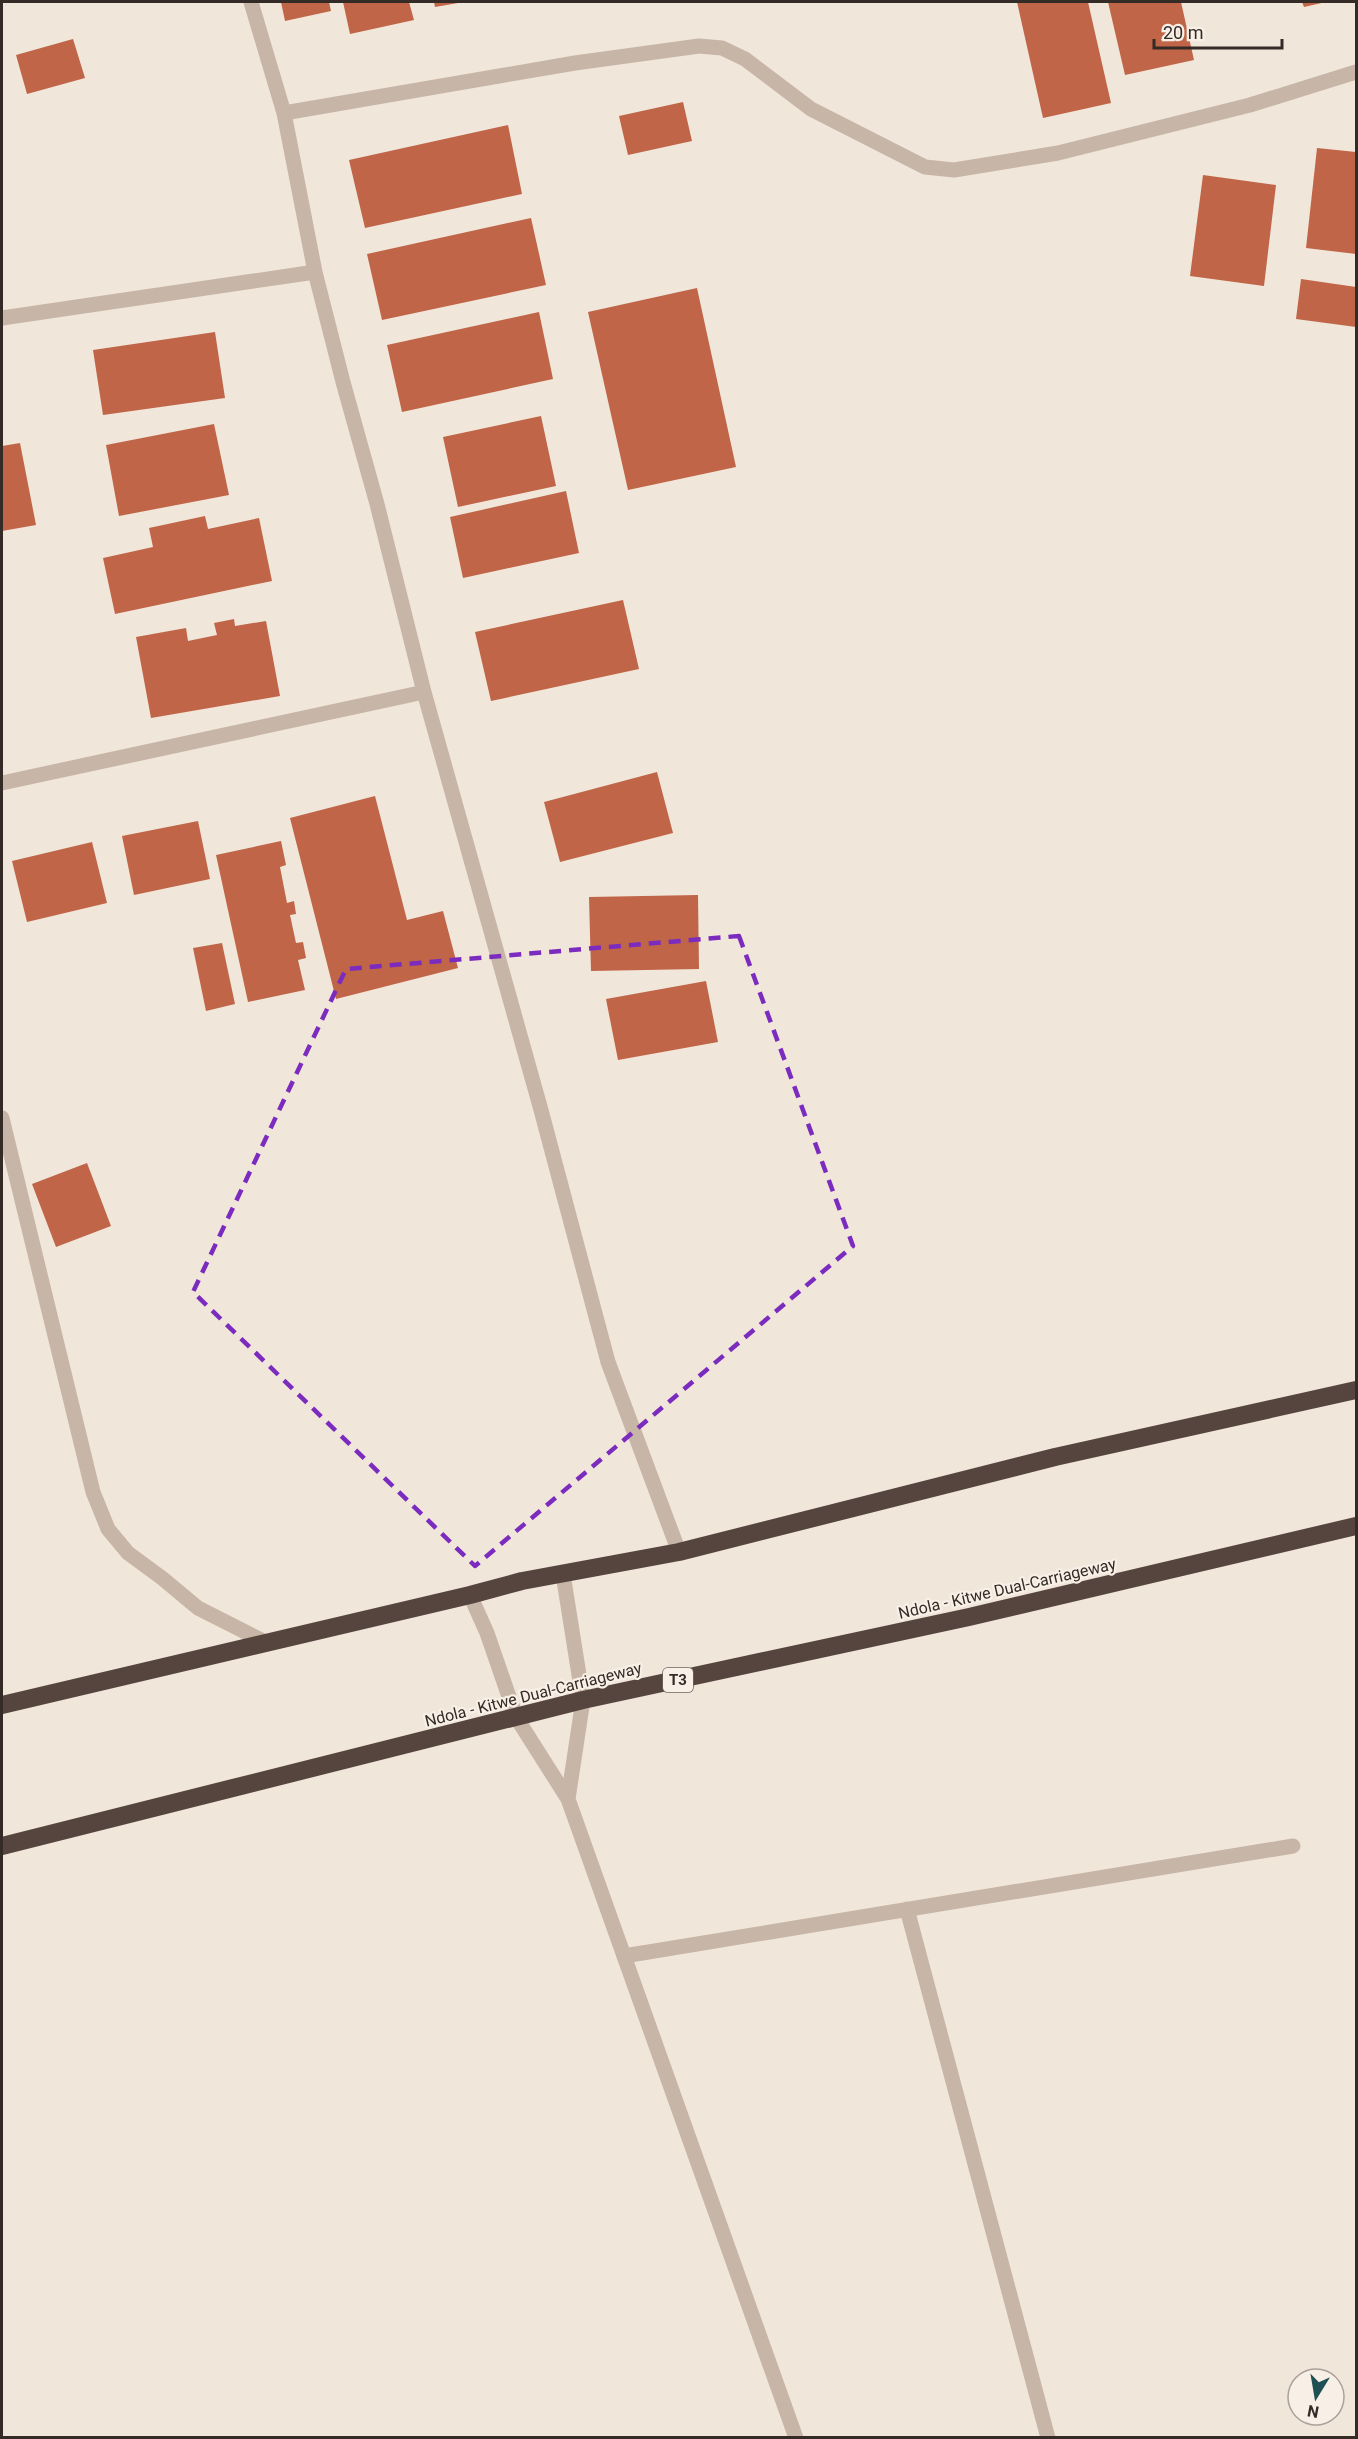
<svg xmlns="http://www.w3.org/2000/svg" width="1358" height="2439" font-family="Roboto,sans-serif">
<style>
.building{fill:#c06548}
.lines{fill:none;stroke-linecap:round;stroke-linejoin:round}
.lane{stroke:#c7b6a7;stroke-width:15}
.street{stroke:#c7b6a7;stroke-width:15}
.highway{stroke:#55453e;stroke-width:18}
.marked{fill:none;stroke:#7b2cbf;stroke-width:4.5;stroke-dasharray:12 8;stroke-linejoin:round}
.labels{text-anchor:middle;stroke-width:4.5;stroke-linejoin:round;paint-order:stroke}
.shield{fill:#f8f0e6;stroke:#6f6660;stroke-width:1.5}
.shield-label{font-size:15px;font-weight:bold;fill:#342b27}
.street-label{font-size:16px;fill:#342b27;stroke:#f8f0e6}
</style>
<rect width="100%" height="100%" fill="#f0e6da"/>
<path class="building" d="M281,2H329L331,11L285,21Z
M343,2H409L414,20L350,34Z
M434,2H458V3L435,7Z
M1017,2H1088L1111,103L1043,118Z
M1108,2H1181L1194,60L1125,75Z
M1302,2H1326L1304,7Z
M73,39L85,78L27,94L16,55Z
M683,102L692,141L628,155L619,116Z
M508,125L522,194L365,228L349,160Z
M1317,148L1356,152V254L1306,248Z
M1203,175L1276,185L1264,286L1190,276Z
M531,218L546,285L382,320L367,254Z
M1301,279L1356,287V327L1296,319Z
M697,288L736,467L628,490L588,312Z
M539,312L553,379L402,412L387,345Z
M215,332L225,398L103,415L93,350Z
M541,416L556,486L458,507L443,437Z
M214,424L229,495L119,516L106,445Z
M20,443L36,525L2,531V446Z
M566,491L579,553L463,578L450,517Z
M205,516L208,529L259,518L272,581L115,614L103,558L153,547L149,528Z
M623,600L639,669L491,701L475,632Z
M234,619L235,626L266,621L280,696L151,718L136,637L186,628L188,641L217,635L214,623Z
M657,772L673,833L560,862L544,802Z
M375,796L407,920L443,911L458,968L336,999L290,818Z
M198,821L210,879L134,895L122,836Z
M281,841L286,865L280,867L287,903L294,901L296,914L290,915L296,943L303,942L306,958L298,960L305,990L248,1002L216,855Z
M92,842L107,903L27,922L12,861Z
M698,895L699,969L591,971L589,897Z
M222,943L235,1004L206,1011L193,948Z
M706,981L718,1042L618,1060L606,999Z
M87,1163L111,1226L56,1247L32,1184Z"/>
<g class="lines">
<path class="lane" d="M907,1909L1048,2438
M624,1956L1293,1846"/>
<path class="street" d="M251,2L284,113L315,272L343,382L377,504L424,692L541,1110L608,1362L679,1552
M284,113L575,63L699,46L722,48L745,59L811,109L925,167L954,170L1058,153L1250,105L1356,72
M2,318L315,272
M2,783L424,692
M2,1118L93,1492L108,1529L128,1553L162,1578L198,1608L267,1643
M563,1574L583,1700L568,1799
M470,1595L487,1633L516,1717L568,1799L796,2438"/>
<path class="highway" d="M2,1705L470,1595L522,1581L679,1552L1055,1457L1356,1390
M2,1846L583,1700L969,1617L1356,1526"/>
</g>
<path class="marked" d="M739,936L853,1246L475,1566L193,1292L346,969Z"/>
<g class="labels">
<rect class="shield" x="663" y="1668" width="30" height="24" rx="4.5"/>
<g class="shield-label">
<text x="678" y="1685">T3</text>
</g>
<g class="street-label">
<text transform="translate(1007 1588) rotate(-13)" y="6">Ndola - Kitwe Dual-Carriageway</text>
<text transform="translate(533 1694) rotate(-14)" y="6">Ndola - Kitwe Dual-Carriageway</text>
</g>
</g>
<rect width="1358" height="2439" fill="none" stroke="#342b27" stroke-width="6"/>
<g transform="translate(1316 2397) rotate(191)"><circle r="28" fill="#f8f0e6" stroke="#aaa19a" stroke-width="1.5"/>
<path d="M0-4.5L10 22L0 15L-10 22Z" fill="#1f5053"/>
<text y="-9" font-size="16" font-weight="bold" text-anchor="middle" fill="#342b27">N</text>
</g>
<path d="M1154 39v9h128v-9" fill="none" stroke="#342b27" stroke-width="3"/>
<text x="1163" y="39" font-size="18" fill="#342b27" stroke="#f8f0e6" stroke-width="4.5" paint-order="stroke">20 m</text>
</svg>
